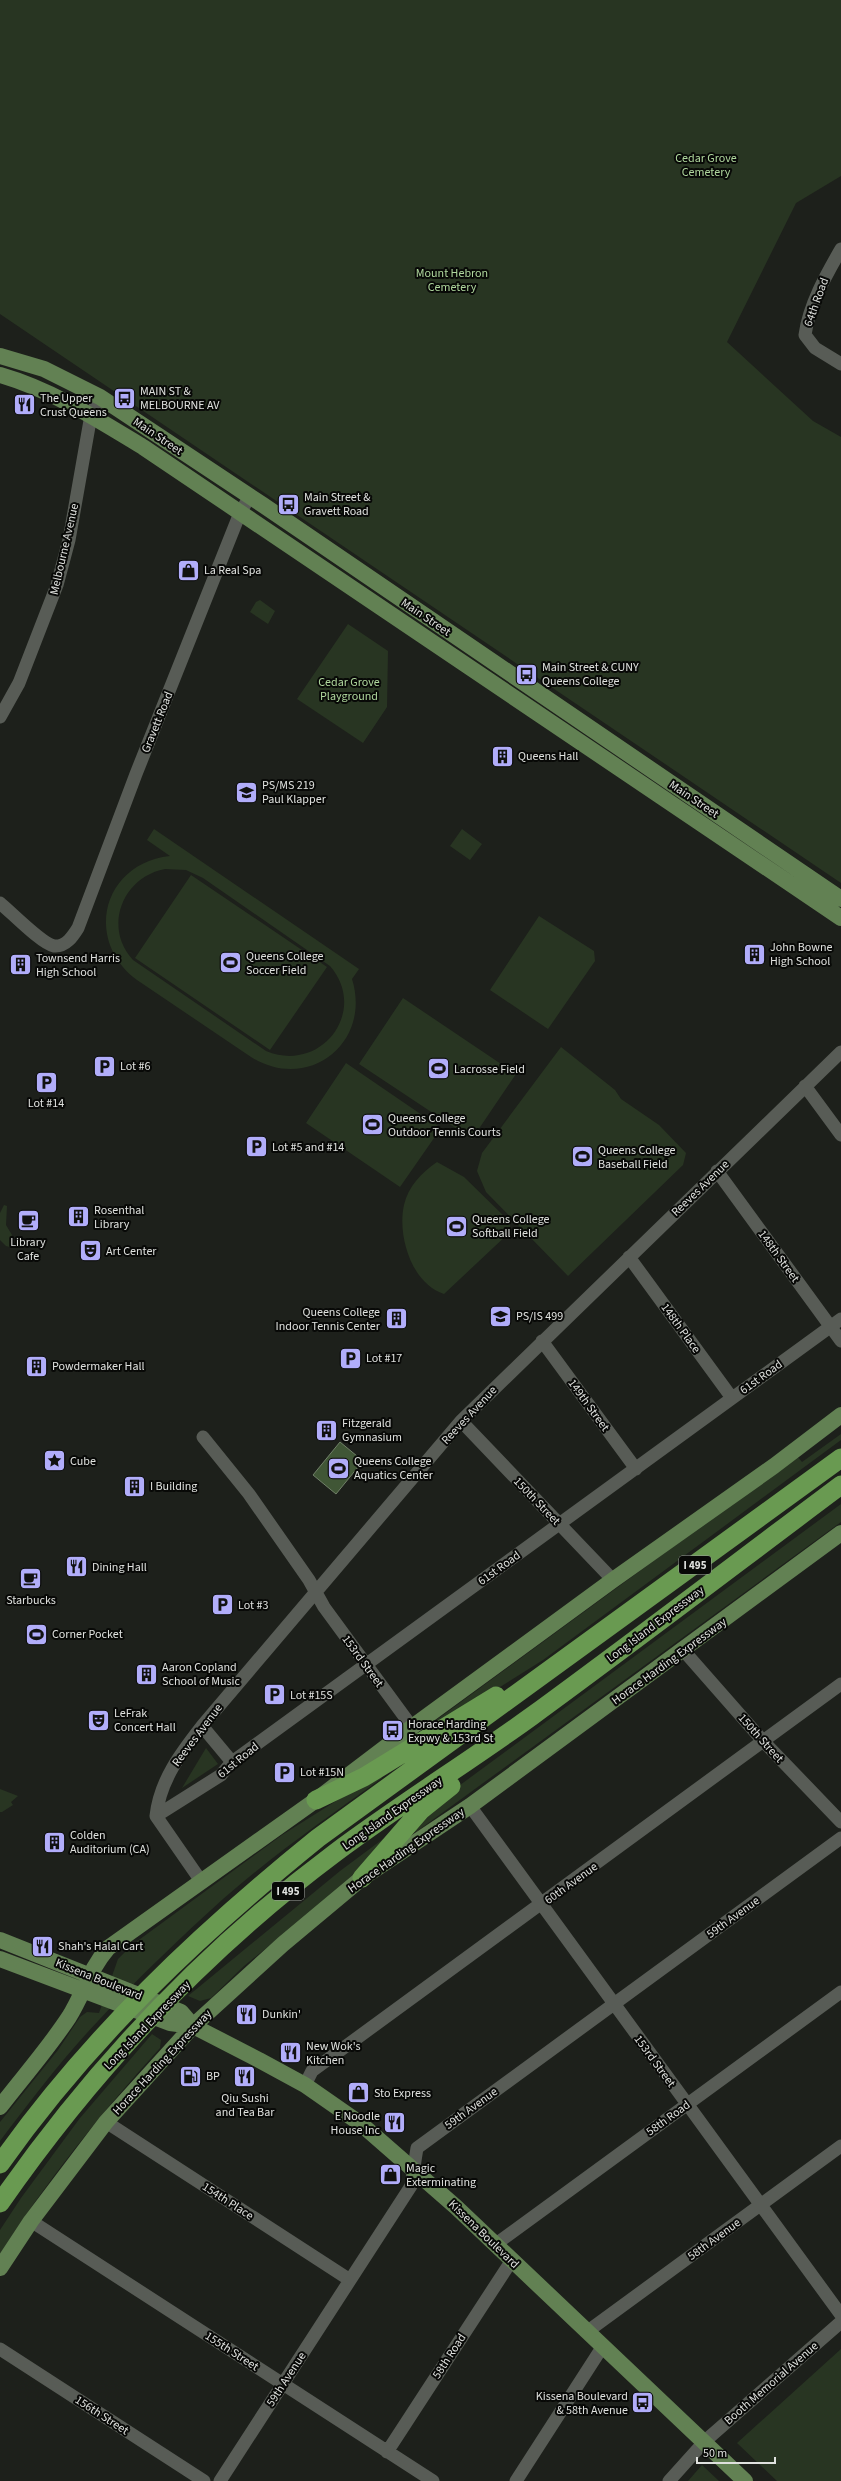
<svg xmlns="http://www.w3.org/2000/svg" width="841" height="2481" font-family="'Source Sans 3',sans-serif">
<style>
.green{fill:#283522;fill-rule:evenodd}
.water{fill:#405636;stroke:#708068}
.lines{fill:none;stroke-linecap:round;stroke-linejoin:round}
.minor{stroke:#585c56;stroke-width:13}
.major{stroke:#628153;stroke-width:16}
.highway{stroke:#699a51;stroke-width:19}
.labels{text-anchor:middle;stroke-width:4;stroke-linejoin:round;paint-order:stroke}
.shield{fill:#080907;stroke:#9ea09e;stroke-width:1}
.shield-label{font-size:11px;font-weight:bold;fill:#dfe1de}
.park-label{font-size:12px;fill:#b0d89e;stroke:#080907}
.street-label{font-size:12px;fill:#dfe1de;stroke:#080907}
.poi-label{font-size:12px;fill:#dfe1de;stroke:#080907;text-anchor:start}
</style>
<rect width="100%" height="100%" fill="#1d201b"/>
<path class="green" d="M0,0H841V176L796,203L727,342L813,421L841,437V883L0,314Z
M260,600L275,611L268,624L250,612L256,602Z
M348,624L388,651L387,707L363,743L297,699Z
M154,829L359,969L352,979C372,1043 308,1093 251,1057L137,980C83,940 103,863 170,856L147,840ZM165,869L186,870L203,878L330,966C369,1011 321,1074 266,1051L133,960C103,928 122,877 165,869Z
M462,829L482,844L470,860L450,846Z
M191,875L327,967L270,1050L135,958Z
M539,916L594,951L595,961L548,1029L490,990Z
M403,998L516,1074L472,1139L359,1064Z
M561,1047L615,1090L621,1099L659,1125L686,1153L683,1165L568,1276L486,1192L477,1171L482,1153Z
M346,1063L441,1128L400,1187L306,1123Z
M437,1162L464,1177L510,1222V1232L444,1294C412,1284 397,1236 404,1205C408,1187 422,1172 437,1162Z
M4,1205L7,1206L6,1225L12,1235L10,1238L14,1242L10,1247L6,1246L0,1240V1213Z
M841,1434V1440L543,1660L427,1733L424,1729L797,1456L802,1462Z
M841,1504V1522L416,1832L413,1829L433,1805Z
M206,1748L218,1764L182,1788Z
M379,1774L382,1778C328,1817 273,1855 223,1899C180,1938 137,1979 98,2021C62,2059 31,2100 0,2141V2122L58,2050L80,2017L87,2012L99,2013L118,1959L132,1945L282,1835Z
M0,1789L18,1796L11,1802L13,1805L2,1812H0Z
M387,1836L355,1876L244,1966L211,1998L200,2001L188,1996L340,1871Z
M152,2034L161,2040L160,2048C101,2113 47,2180 0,2254V2230L21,2198L80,2118Z
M841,2349V2481H777L737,2443Z
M702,2465L719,2481H688Z"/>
<path class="water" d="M340,1442L363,1461L336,1494L313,1475Z"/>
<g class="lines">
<path class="minor" d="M841,249C826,275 809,305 805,335L815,348L841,364
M0,717L19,683L57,585L69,540L91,415L100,397
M0,903C11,912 42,944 54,946C66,947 73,936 78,928L136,774L240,513L250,496
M805,1086L841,1135
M717,1171L841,1341
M629,1257L732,1398
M542,1341L636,1469
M461,1421L613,1580
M203,1437L249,1494L309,1580L324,1607L412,1727
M684,1651L763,1741L841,1822
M202,1726L232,1762
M470,1806L841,2315
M156,1816L221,1775L232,1762L841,1319
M201,1881L156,1816C160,1780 181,1753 202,1726L461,1421L841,1052
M305,2085L312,2071L841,1684
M106,2122L350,2280
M31,2221L433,2481
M496,2244L841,1992
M588,2331L841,2146
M0,2349L204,2481
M387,2452L512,2260
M220,2481L411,2186L417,2148L841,1838
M516,2481L603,2346
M669,2481L705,2441L841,2322"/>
<path class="major" d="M0,356L44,369L100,397L263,505L841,899
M0,375C52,390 97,419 143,447L841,918
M0,1940L181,2012L193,2026
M0,1959L170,2023L193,2026L259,2060L305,2085L361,2124L456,2207L745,2481
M0,2107C23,2077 48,2049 69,2017C84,1993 89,1970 108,1948L316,1800L412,1727L613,1580L774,1466L841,1415
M0,2268L31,2221L106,2122L193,2026L283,1944L362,1878L470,1806L841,1533"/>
<path class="highway" d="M316,1800L364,1777L496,1696
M362,1878L421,1810L451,1786
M0,2164C89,2038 199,1934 318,1838L841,1458
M0,2203C92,2071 205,1950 335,1853C399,1805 467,1763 532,1716C636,1640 738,1562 841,1485"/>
</g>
<defs>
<symbol id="bus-square" viewBox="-11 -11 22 22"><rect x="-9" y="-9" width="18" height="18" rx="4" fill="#b1adfa" stroke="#080907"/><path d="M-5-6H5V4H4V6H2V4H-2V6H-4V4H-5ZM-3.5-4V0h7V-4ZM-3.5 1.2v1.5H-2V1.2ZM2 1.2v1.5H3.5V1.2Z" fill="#111"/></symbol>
<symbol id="restaurant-square" viewBox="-11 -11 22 22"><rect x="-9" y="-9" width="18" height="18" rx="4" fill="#b1adfa" stroke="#080907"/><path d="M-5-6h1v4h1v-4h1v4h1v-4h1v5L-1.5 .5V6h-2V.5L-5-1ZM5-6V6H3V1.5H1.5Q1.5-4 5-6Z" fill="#111"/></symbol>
<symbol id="shop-square" viewBox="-11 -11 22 22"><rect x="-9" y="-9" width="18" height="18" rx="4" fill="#b1adfa" stroke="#080907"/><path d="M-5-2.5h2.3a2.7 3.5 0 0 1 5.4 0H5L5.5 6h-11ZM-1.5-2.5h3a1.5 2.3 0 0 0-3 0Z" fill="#111"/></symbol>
<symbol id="building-square" viewBox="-11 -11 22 22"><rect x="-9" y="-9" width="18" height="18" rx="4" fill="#b1adfa" stroke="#080907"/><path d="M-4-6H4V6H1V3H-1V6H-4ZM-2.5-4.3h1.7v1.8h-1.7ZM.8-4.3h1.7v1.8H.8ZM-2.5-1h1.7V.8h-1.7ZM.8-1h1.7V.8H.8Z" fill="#111"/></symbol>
<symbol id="school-square" viewBox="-11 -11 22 22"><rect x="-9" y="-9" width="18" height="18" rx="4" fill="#b1adfa" stroke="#080907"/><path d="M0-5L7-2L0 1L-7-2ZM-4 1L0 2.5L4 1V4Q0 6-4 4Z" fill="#111"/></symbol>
<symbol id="stadium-square" viewBox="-11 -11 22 22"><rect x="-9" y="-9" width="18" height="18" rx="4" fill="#b1adfa" stroke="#080907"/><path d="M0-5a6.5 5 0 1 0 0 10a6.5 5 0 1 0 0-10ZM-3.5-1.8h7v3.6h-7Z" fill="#111"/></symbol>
<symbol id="parking-square" viewBox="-11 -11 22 22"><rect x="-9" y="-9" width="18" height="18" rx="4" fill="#b1adfa" stroke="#080907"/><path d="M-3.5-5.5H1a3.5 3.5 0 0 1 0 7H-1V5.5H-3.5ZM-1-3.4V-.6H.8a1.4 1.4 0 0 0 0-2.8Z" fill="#111"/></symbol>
<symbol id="cafe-square" viewBox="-11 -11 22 22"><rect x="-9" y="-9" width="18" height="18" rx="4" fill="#b1adfa" stroke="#080907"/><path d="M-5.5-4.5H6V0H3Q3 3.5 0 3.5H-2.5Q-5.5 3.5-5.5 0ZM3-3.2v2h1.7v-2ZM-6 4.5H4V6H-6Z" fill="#111"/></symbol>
<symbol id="theatre-square" viewBox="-11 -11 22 22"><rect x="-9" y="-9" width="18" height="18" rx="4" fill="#b1adfa" stroke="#080907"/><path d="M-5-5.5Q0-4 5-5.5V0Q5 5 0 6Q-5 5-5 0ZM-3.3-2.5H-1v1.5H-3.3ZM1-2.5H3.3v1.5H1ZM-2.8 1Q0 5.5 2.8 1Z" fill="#111"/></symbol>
<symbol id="sight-square" viewBox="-11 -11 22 22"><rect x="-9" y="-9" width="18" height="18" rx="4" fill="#b1adfa" stroke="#080907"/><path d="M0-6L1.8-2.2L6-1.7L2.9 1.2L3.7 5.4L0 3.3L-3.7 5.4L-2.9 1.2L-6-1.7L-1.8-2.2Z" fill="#111"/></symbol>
<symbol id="fuel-square" viewBox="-11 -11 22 22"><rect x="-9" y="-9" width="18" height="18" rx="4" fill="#b1adfa" stroke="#080907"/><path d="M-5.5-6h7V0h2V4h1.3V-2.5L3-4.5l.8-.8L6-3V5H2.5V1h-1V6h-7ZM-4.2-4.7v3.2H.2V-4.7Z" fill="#111"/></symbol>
</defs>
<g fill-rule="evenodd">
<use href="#bus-square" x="112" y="386" width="25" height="25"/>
<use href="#restaurant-square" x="12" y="392" width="25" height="25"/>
<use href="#bus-square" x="276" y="492" width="25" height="25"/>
<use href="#shop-square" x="176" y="558" width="25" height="25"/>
<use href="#bus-square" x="514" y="662" width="25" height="25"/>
<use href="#building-square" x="490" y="744" width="25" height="25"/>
<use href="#school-square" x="234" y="780" width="25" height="25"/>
<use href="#building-square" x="742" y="942" width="25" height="25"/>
<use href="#stadium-square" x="218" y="950" width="25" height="25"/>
<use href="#building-square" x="8" y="952" width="25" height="25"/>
<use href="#parking-square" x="92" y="1054" width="25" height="25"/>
<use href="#stadium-square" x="426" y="1056" width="25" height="25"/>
<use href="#parking-square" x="34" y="1070" width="25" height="25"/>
<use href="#stadium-square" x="360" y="1112" width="25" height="25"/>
<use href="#parking-square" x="244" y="1134" width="25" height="25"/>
<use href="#stadium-square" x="570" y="1144" width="25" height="25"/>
<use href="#building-square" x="66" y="1204" width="25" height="25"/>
<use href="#cafe-square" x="16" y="1208" width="25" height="25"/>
<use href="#stadium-square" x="444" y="1214" width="25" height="25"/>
<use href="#theatre-square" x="78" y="1238" width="25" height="25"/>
<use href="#school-square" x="488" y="1304" width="25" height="25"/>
<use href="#building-square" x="384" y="1306" width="25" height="25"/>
<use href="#parking-square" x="338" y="1346" width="25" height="25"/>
<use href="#building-square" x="24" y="1354" width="25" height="25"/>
<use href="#building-square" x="314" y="1418" width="25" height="25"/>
<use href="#sight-square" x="42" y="1448" width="25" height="25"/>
<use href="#stadium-square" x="326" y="1456" width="25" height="25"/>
<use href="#building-square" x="122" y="1474" width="25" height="25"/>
<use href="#restaurant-square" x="64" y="1554" width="25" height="25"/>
<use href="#cafe-square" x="18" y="1566" width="25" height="25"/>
<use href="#parking-square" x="210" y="1592" width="25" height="25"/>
<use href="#stadium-square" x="24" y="1622" width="25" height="25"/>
<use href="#building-square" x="134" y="1662" width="25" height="25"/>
<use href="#parking-square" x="262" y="1682" width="25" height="25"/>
<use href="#theatre-square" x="86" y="1708" width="25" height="25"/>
<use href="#bus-square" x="380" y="1718" width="25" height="25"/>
<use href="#parking-square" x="272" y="1760" width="25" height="25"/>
<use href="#building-square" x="42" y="1830" width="25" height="25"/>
<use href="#restaurant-square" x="30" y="1934" width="25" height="25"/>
<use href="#restaurant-square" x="234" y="2002" width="25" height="25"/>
<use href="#restaurant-square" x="278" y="2040" width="25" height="25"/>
<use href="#fuel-square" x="178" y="2064" width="25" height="25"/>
<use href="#restaurant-square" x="232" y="2064" width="25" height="25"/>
<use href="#shop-square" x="346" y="2080" width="25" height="25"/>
<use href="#restaurant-square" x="382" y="2110" width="25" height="25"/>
<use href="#shop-square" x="378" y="2162" width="25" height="25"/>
<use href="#bus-square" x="630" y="2390" width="25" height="25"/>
</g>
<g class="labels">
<g class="shield">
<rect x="679" y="1556" width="32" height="18" rx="3"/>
<rect x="272" y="1882" width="32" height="18" rx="3"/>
</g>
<g class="shield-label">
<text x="695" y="1569">I 495</text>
<text x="288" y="1895">I 495</text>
</g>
<g class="park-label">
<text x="706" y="162">Cedar Grove<tspan x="706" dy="14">Cemetery</tspan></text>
<text x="452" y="277">Mount Hebron<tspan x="452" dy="14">Cemetery</tspan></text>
<text x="349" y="686">Cedar Grove<tspan x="349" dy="14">Playground</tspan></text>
</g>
<g class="street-label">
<text transform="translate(816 302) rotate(-70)" y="4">64th Road</text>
<text transform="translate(158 436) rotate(34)" y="4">Main Street</text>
<text transform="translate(64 549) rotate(-77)" y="4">Melbourne Avenue</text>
<text transform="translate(426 617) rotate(34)" y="4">Main Street</text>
<text transform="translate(157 722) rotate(-68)" y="4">Gravett Road</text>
<text transform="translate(694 799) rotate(34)" y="4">Main Street</text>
<text transform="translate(700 1188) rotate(-44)" y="4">Reeves Avenue</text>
<text transform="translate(779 1256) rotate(54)" y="4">148th Street</text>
<text transform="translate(681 1328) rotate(54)" y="4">148th Place</text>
<text transform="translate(761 1377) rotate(-36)" y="4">61st Road</text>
<text transform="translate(589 1405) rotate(54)" y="4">149th Street</text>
<text transform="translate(469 1415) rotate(-47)" y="4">Reeves Avenue</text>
<text transform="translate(537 1501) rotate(46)" y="4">150th Street</text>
<text transform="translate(499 1568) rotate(-36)" y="4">61st Road</text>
<text transform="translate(655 1624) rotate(-37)" y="4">Long Island Expressway</text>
<text transform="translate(363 1661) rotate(54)" y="4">153rd Street</text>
<text transform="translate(669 1661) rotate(-36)" y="4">Horace Harding Expressway</text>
<text transform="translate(197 1735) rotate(-53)" y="4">Reeves Avenue</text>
<text transform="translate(761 1738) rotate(48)" y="4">150th Street</text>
<text transform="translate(238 1760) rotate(-39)" y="4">61st Road</text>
<text transform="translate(392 1813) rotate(-35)" y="4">Long Island Expressway</text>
<text transform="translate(406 1850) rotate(-35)" y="4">Horace Harding Expressway</text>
<text transform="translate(571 1883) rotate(-36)" y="4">60th Avenue</text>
<text transform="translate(733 1917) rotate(-36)" y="4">59th Avenue</text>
<text transform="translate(99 1979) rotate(22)" y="4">Kissena Boulevard</text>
<text transform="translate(147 2025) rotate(-46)" y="4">Long Island Expressway</text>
<text transform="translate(655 2061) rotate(54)" y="4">153rd Street</text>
<text transform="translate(162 2062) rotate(-47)" y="4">Horace Harding Expressway</text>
<text transform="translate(471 2108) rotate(-36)" y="4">59th Avenue</text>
<text transform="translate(668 2118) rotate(-36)" y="4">58th Road</text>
<text transform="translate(228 2201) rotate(33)" y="4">154th Place</text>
<text transform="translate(484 2234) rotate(44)" y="4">Kissena Boulevard</text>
<text transform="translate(714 2239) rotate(-36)" y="4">58th Avenue</text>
<text transform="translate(232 2351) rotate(33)" y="4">155th Street</text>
<text transform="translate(449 2356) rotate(-57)" y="4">58th Road</text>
<text transform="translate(286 2379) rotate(-57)" y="4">59th Avenue</text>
<text transform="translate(771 2383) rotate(-41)" y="4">Booth Memorial Avenue</text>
<text transform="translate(102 2415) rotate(33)" y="4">156th Street</text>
</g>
<g class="poi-label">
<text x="140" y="395">MAIN ST &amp;<tspan x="140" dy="14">MELBOURNE AV</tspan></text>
<text x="40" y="402">The Upper<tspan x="40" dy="14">Crust Queens</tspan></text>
<text x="304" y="501">Main Street &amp;<tspan x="304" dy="14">Gravett Road</tspan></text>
<text x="204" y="574">La Real Spa</text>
<text x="542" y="671">Main Street &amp; CUNY<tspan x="542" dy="14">Queens College</tspan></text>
<text x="518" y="760">Queens Hall</text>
<text x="262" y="789">PS/MS 219<tspan x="262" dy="14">Paul Klapper</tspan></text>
<text x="770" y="951">John Bowne<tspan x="770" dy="14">High School</tspan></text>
<text x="246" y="960">Queens College<tspan x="246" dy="14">Soccer Field</tspan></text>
<text x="36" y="962">Townsend Harris<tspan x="36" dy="14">High School</tspan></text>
<text x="120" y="1070">Lot #6</text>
<text x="454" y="1073">Lacrosse Field</text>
<text x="46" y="1107" text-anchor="middle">Lot #14</text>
<text x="388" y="1122">Queens College<tspan x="388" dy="14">Outdoor Tennis Courts</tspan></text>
<text x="272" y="1151">Lot #5 and #14</text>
<text x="598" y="1154">Queens College<tspan x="598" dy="14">Baseball Field</tspan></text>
<text x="94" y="1214">Rosenthal<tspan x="94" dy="14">Library</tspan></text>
<text x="472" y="1223">Queens College<tspan x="472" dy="14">Softball Field</tspan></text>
<text x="28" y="1246" text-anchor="middle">Library<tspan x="28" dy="14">Cafe</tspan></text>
<text x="106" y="1255">Art Center</text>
<text x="380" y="1316" text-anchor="end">Queens College<tspan x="380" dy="14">Indoor Tennis Center</tspan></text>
<text x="516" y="1320">PS/IS 499</text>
<text x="366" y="1362">Lot #17</text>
<text x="52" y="1370">Powdermaker Hall</text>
<text x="342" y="1427">Fitzgerald<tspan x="342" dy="14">Gymnasium</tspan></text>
<text x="70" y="1465">Cube</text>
<text x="354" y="1465">Queens College<tspan x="354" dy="14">Aquatics Center</tspan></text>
<text x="150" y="1490">I Building</text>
<text x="92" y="1571">Dining Hall</text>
<text x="31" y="1604" text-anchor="middle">Starbucks</text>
<text x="238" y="1609">Lot #3</text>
<text x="52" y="1638">Corner Pocket</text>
<text x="162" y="1671">Aaron Copland<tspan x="162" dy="14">School of Music</tspan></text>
<text x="290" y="1699">Lot #15S</text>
<text x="114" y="1717">LeFrak<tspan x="114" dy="14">Concert Hall</tspan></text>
<text x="408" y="1728">Horace Harding<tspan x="408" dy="14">Expwy &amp; 153rd St</tspan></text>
<text x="300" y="1776">Lot #15N</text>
<text x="70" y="1839">Colden<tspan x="70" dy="14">Auditorium (CA)</tspan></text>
<text x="58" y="1950">Shah's Halal Cart</text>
<text x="262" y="2018">Dunkin'</text>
<text x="306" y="2050">New Wok's<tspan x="306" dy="14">Kitchen</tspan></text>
<text x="206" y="2080">BP</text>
<text x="374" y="2097">Sto Express</text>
<text x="245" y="2102" text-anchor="middle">Qiu Sushi<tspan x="245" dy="14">and Tea Bar</tspan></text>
<text x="380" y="2120" text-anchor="end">E Noodle<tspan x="380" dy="14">House Inc</tspan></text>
<text x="406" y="2172">Magic<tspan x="406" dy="14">Exterminating</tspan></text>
<text x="628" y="2400" text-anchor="end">Kissena Boulevard<tspan x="628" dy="14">&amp; 58th Avenue</tspan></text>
</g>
</g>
<path d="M697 2457v6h78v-6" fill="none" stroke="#dfe1de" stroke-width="2"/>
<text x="703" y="2457" font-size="12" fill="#dfe1de" stroke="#080907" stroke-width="3" paint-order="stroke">50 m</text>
</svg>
